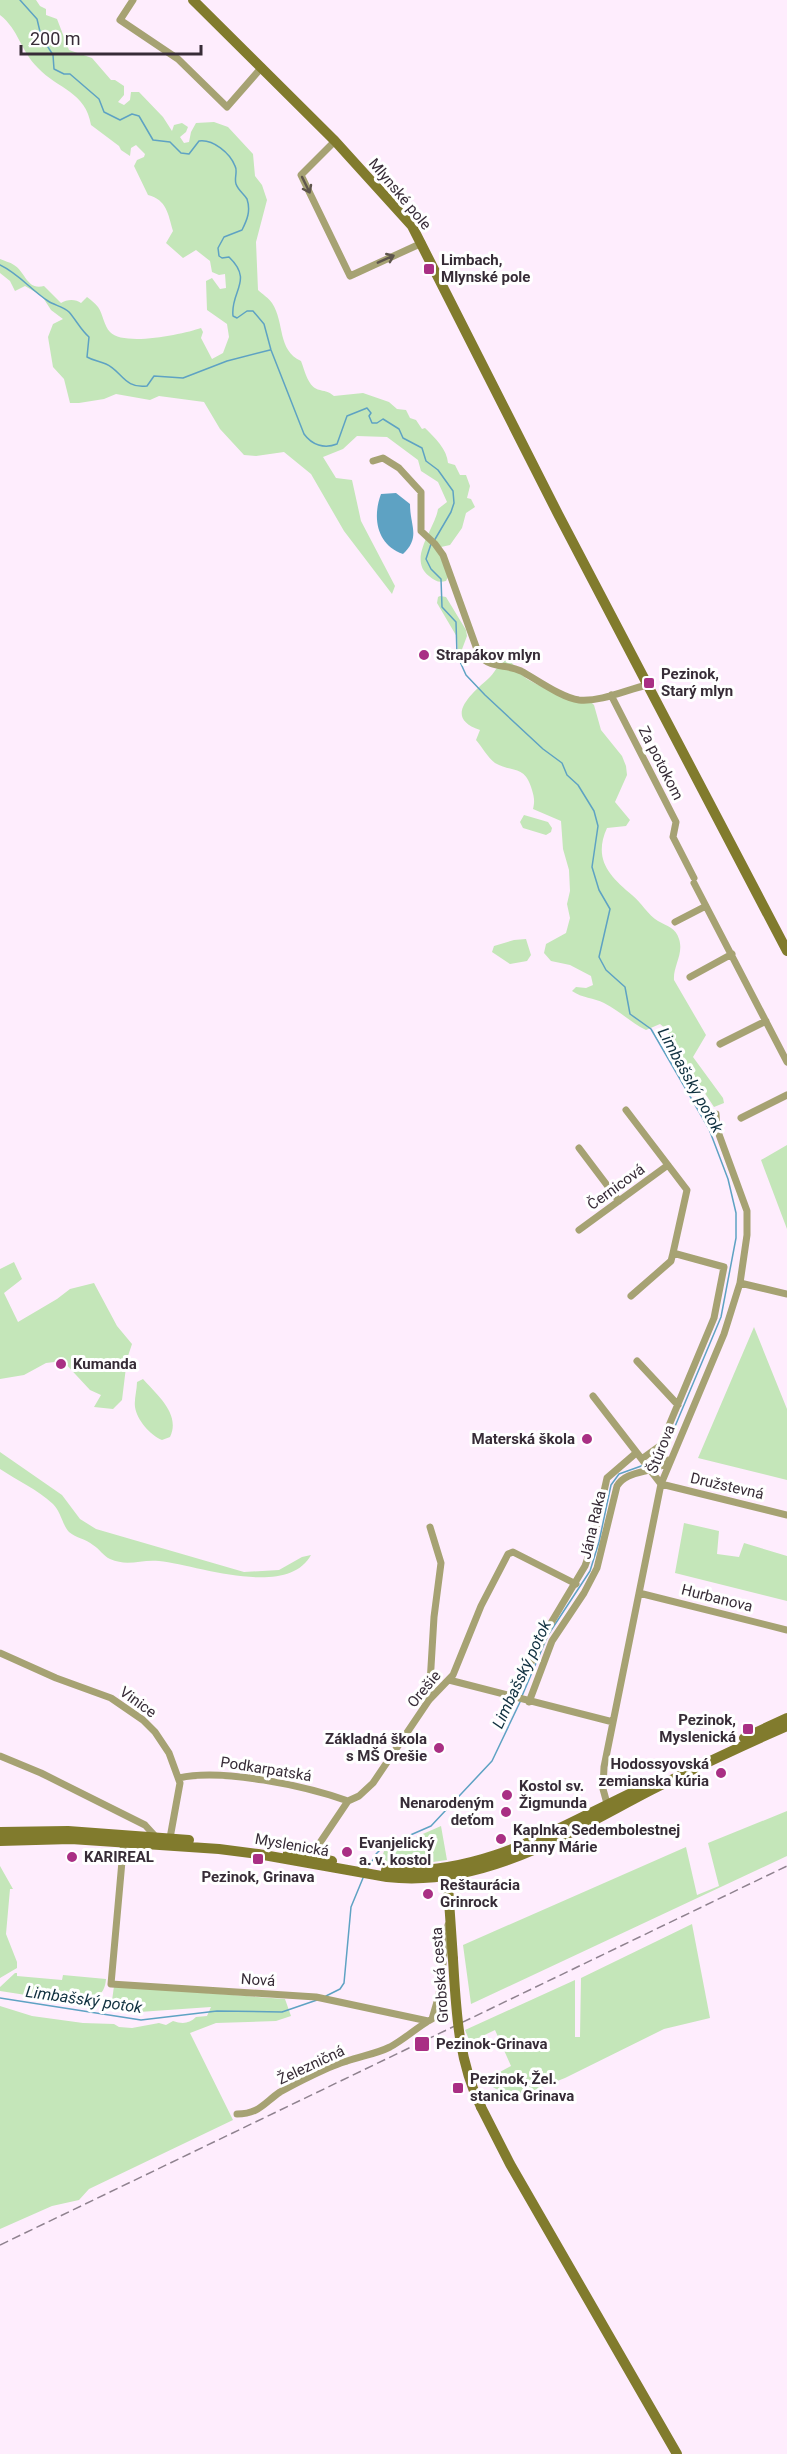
<svg xmlns="http://www.w3.org/2000/svg" width="787" height="2454" font-family="Roboto,sans-serif">
<style>
.green{fill:#c4e6b9}
.water{fill:#5ea2c3}
.lines{fill:none;stroke-linecap:round;stroke-linejoin:round}
.stream{stroke:#5ea2c3;stroke-width:1.5}
.street{stroke:#a6a273;stroke-width:7}
.secondary{stroke:#817b2d;stroke-width:10}
.rail{stroke:#8f828f;stroke-width:1.5;stroke-dasharray:9 4.5;stroke-linecap:butt}
.secondary-bridge{stroke:#817b2d;stroke-width:10}
.oneway{stroke:#5e554c}
.poi-dot{fill:#a92f84;stroke:#fff;stroke-width:2}
.labels{text-anchor:middle;stroke-width:6;stroke-linejoin:round;paint-order:stroke}
.street-label{font-size:15px;fill:#372c37;stroke:#fff}
.poi-label{font-size:15px;font-weight:bold;fill:#372c37;stroke:#fff;text-anchor:start}
.water-label{font-size:16px;font-style:italic;fill:#113140;stroke:#fff}
</style>
<rect width="100%" height="100%" fill="#feedfd"/>
<path class="green" d="M0,0H36L40,6L46,9V15L57,19L69,50L92,58L111,80H115L124,86V95L118,102L124,105L130,100L131,92H139L163,117L172,131L174,125L182,123L188,127L186,132L180,137L184,143L189,142L191,132L196,123L214,122L228,127L253,154L255,176L262,185L267,200L256,242L258,290C262,294 269,298 272,303C285,323 277,350 301,361C305,371 308,388 320,390C327,392 328,391 334,396L363,393L389,402L397,409L406,410L410,418L416,420L422,429L425,428C435,438 447,449 448,463L455,465L460,475H466L470,486L467,498L471,499L475,507L466,513L462,528L450,545L441,547L439,553L448,577L446,581C439,583 435,581 429,576C407,559 435,529 438,509L447,502L438,482L421,471L418,460L387,437L357,436L343,449L323,457L336,478L352,480L361,521L395,586L392,594L344,531L311,474L284,452L256,456L244,455L220,429L204,402L159,396L150,400L116,394L104,399L79,403H70L64,379L53,367L48,337L53,324L63,319L51,310L42,296L25,286L15,291L10,281L0,273V259C4,261 10,262 14,265C25,271 27,291 44,286L61,303C67,299 76,299 81,303L87,297C91,300 95,303 98,307C103,314 104,326 110,332C124,347 184,334 201,328L203,332L201,338L212,359L223,353L229,337L227,324L207,310L206,281L212,278L220,289L226,288L225,274L219,275L212,272L210,261L196,250L183,258L166,243L173,231C168,214 167,200 148,195L134,166L137,160L144,157L145,154L136,145L131,148L130,156L121,150L119,146L91,125C86,92 58,89 38,68C20,50 19,30 0,15Z
M440,596L446,597L466,630L467,636L461,652L458,651L457,637L437,603L438,597Z
M507,660C516,664 519,674 527,679C548,691 568,697 591,702L594,705L601,730L622,756L626,766L627,775L615,802L630,820L626,826L607,828C593,859 609,876 632,895C641,902 648,915 658,921C667,926 676,928 679,939C684,954 673,966 674,980L706,1035L693,1057L723,1098L724,1103L714,1107L675,1048L666,1029L660,1024L646,1030C631,1023 620,1011 604,1003C594,998 582,998 572,991L576,987L586,988L593,985L591,976L570,965L551,961L544,953L546,944L566,933L570,918L567,904L570,891L569,870L563,849L561,821L533,809C535,801 534,797 532,790C525,764 512,773 495,763C488,758 482,747 476,740L480,730C441,717 474,692 490,677C496,671 498,663 507,660Z
M524,815L548,822L552,828L551,832L546,835L523,828L520,822Z
M526,939L531,955L527,961L510,964L492,952L494,946L514,940Z
M787,1145V1229L761,1160Z
M14,1262L22,1279L4,1293L18,1322L57,1299L70,1289L94,1283L117,1326L132,1344L127,1359L122,1400L113,1409L94,1407L101,1395L90,1390L63,1361L46,1363L24,1375L0,1379V1269Z
M754,1327L787,1409V1480L698,1458Z
M143,1379C157,1395 181,1414 170,1437L162,1440C150,1435 137,1420 135,1407C134,1399 137,1390 137,1382Z
M0,1452L62,1495L80,1519L96,1529L244,1572L279,1570L302,1557L311,1555C287,1599 197,1565 159,1561C141,1559 128,1567 110,1559C103,1556 100,1549 93,1545C86,1539 76,1538 69,1532C62,1524 61,1512 53,1504C37,1489 18,1481 0,1469Z
M684,1523L719,1531L717,1554L739,1557L744,1543L787,1556V1601L675,1573Z
M787,1811V1856L471,2004L463,1945L686,1847L697,1895L719,1886L708,1843Z
M441,1826L447,1860L426,1863L381,1861L384,1851Z
M0,1866L13,1889H10L6,1934L17,1962V1968L0,1978Z
M692,1924L710,2018L664,2029L565,2078L507,2101L503,2093L486,2083L485,2080L511,2066L495,2030L470,2042L465,2030L575,1980V2037H580L581,1978Z
M15,1973H17V1976L62,1980L63,1975L106,1979C105,1996 92,2003 78,2003L0,1991V1987Z
M114,1986L285,1999L291,2016L276,2021L216,2023L190,2033L233,2120L89,2189L79,2200L52,2206L0,2229V2006L32,2016L83,2023L114,2024L119,2027L132,2028L159,2023L166,2025L173,2021C182,2024 189,2024 196,2017L207,2016L211,2007L139,2012L111,2008Z"/>
<path class="water" d="M396,493L410,504C410,526 421,537 403,554C377,545 372,518 381,494Z"/>
<g class="lines">
<path class="stream" d="M20,0L37,19L41,36L53,55L54,69L64,74H70L99,99L104,112L120,120L132,114L139,116L153,140L170,142L181,153L189,154L199,141C213,139 230,153 235,166C238,171 234,178 236,184C238,190 244,194 247,199C251,211 247,220 242,230L224,237L218,248L219,256L222,258L229,257C254,281 230,291 233,316L237,318L247,311H253L264,324L271,350L304,434C312,445 324,449 337,444L347,416L367,408L371,413L369,416L372,423H377L383,419L399,429L403,438L422,448L426,461L438,470L453,491L454,503L451,512L434,541
M0,265C19,274 31,290 48,301C54,305 64,307 69,312C76,320 81,330 89,337L87,357C94,361 99,361 106,364C122,371 124,389 147,386L154,376L183,378L227,361L270,350
M431,544L426,559L431,569L441,579L442,607L456,622L457,655L466,675L485,695L543,749L562,763L567,775L578,785L594,811L598,826L592,867L599,890L610,909L599,957L606,970L625,987L630,1014L651,1029L709,1129L728,1179L736,1213V1238L721,1317L668,1443L658,1457L648,1463
M522,1696L548,1635L590,1571L599,1542L611,1485L619,1474L644,1465
M368,1868L376,1854L383,1847L431,1826L492,1761L521,1700
M326,1996L340,1989L344,1983L351,1907L363,1878
M0,1998L141,2020L217,2011L282,2012L317,2000"/>
<path class="street" d="M133,0L120,20L178,59L227,107L262,67
M335,141L301,175L350,276L422,243
M373,461L383,458L399,468L421,492V531L435,544L443,555L479,655C493,670 504,663 521,671C536,679 562,698 579,700C601,702 626,690 647,685
M611,695L676,822L673,837L694,878
M694,883L787,1062
M675,922L706,906
M690,977L732,954
M720,1044L766,1021
M626,1110L687,1190L673,1253
M741,1118L787,1095
M579,1148L619,1201
M579,1230L668,1165
M740,1283L787,1294
M631,1296L671,1261L673,1253L724,1267L714,1318L665,1435L661,1445L643,1458
M637,1361L678,1405
M593,1396L661,1484
M661,1484L787,1515
M639,1593L787,1630
M0,1653L56,1678L111,1698L143,1720L155,1732L169,1753L180,1783L170,1838
M449,1680L613,1722
M514,1698L548,1628L585,1566L591,1549L607,1478L636,1453
M429,1700L434,1617L441,1563L430,1527
M529,1702L552,1641L584,1593L597,1568L617,1486C628,1468 654,1475 669,1460
M0,1756L41,1773L145,1825L156,1837
M179,1778C222,1768 306,1786 348,1801
M608,1807L603,1789L604,1767L661,1484L724,1334L740,1283L747,1235V1211L717,1129L716,1114
M124,1839L111,1984L316,1997L428,2021
M311,1856L348,1801L359,1796L373,1783L429,1700L453,1675L481,1606L508,1554L513,1552L576,1584
M237,2114C259,2114 264,2103 280,2092C294,2084 331,2065 347,2061C361,2056 376,2054 390,2047C405,2039 417,2027 432,2019L439,1995L448,1925"/>
<path class="secondary" d="M193,0L335,141L412,226L558,514L787,951
M744,1738L787,1718
M0,1832L68,1831L189,1840
M0,1841L71,1839L219,1849L258,1854L387,1877C484,1888 568,1833 651,1790C695,1768 741,1746 787,1726
M288,1853L332,1861
M386,1870C485,1877 557,1827 644,1787
M447,1871L453,1959
M481,2107L510,2164L677,2454"/>
<path class="rail" d="M0,2245L787,1866"/>
<path class="secondary-bridge" d="M453,1959C456,2009 458,2061 481,2107"/>
</g>
<defs><path id="oneway-shaft" d="M-6 0H5M1.5-3L5.5 0L1.5 3" fill="none" stroke-width="1.6" stroke-linecap="round" stroke-linejoin="round" transform="scale(1.5)"/></defs>
<g class="oneway">
<use href="#oneway-shaft" transform="translate(306 185) rotate(64)"/>
<use href="#oneway-shaft" transform="translate(386 259) rotate(-24)"/>
</g>
<g class="poi-dot">
<rect x="423" y="263" width="12" height="12" rx="3"/>
<circle cx="424" cy="655" r="6"/>
<rect x="643" y="677" width="12" height="12" rx="3"/>
<circle cx="61" cy="1364" r="6"/>
<circle cx="587" cy="1439" r="6"/>
<rect x="742" y="1723" width="12" height="12" rx="3"/>
<circle cx="439" cy="1748" r="6"/>
<circle cx="721" cy="1773" r="6"/>
<circle cx="507" cy="1795" r="6"/>
<circle cx="506" cy="1812" r="6"/>
<circle cx="501" cy="1839" r="6"/>
<circle cx="347" cy="1852" r="6"/>
<circle cx="72" cy="1857" r="6"/>
<rect x="252" y="1853" width="12" height="12" rx="3"/>
<circle cx="428" cy="1894" r="6"/>
<rect x="414" y="2036" width="16" height="16" rx="3"/>
<rect x="452" y="2082" width="12" height="12" rx="3"/>
</g>
<g class="labels">
<g class="street-label">
<text transform="translate(400 194) rotate(50)" y="5">Mlynské pole</text>
<text transform="translate(661 763) rotate(63)" y="5">Za potokom</text>
<text transform="translate(616 1187) rotate(-36)" y="5">Černicová</text>
<text transform="translate(661 1449) rotate(-68)" y="5">Štúrova</text>
<text transform="translate(727 1486) rotate(13)" y="5">Družstevná</text>
<text transform="translate(593 1525) rotate(-77)" y="5">Jána Raka</text>
<text transform="translate(717 1598) rotate(14)" y="5">Hurbanova</text>
<text transform="translate(424 1689) rotate(-50)" y="5">Orešie</text>
<text transform="translate(138 1702) rotate(36)" y="5">Vinice</text>
<text transform="translate(266 1769) rotate(9)" y="5">Podkarpatská</text>
<text transform="translate(292 1845) rotate(10)" y="5">Myslenická</text>
<text transform="translate(440 1975) rotate(-94)" y="5">Grobská cesta</text>
<text transform="translate(258 1980) rotate(4)" y="5">Nová</text>
<text transform="translate(311 2065) rotate(-25)" y="5">Železničná</text>
</g>
<g class="poi-label">
<text x="441" y="265">Limbach,<tspan x="441" dy="17">Mlynské pole</tspan></text>
<text x="436" y="660">Strapákov mlyn</text>
<text x="661" y="679">Pezinok,<tspan x="661" dy="17">Starý mlyn</tspan></text>
<text x="73" y="1369">Kumanda</text>
<text x="575" y="1444" text-anchor="end">Materská škola</text>
<text x="736" y="1725" text-anchor="end">Pezinok,<tspan x="736" dy="17">Myslenická</tspan></text>
<text x="427" y="1744" text-anchor="end">Základná škola<tspan x="427" dy="17">s MŠ Orešie</tspan></text>
<text x="709" y="1769" text-anchor="end">Hodossyovská<tspan x="709" dy="17">zemianska kúria</tspan></text>
<text x="519" y="1791">Kostol sv.<tspan x="519" dy="17">Žigmunda</tspan></text>
<text x="494" y="1808" text-anchor="end">Nenarodeným<tspan x="494" dy="17">deťom</tspan></text>
<text x="513" y="1835">Kaplnka Sedembolestnej<tspan x="513" dy="17">Panny Márie</tspan></text>
<text x="359" y="1848">Evanjelický<tspan x="359" dy="17">a. v. kostol</tspan></text>
<text x="84" y="1862">KARIREAL</text>
<text x="258" y="1882" text-anchor="middle">Pezinok, Grinava</text>
<text x="440" y="1890">Reštaurácia<tspan x="440" dy="17">Grinrock</tspan></text>
<text x="436" y="2049">Pezinok-Grinava</text>
<text x="470" y="2084">Pezinok, Žel.<tspan x="470" dy="17">stanica Grinava</tspan></text>
</g>
<g class="water-label">
<text transform="translate(691 1080) rotate(61)" y="6">Limbašský potok</text>
<text transform="translate(521 1674) rotate(-65)" y="6">Limbašský potok</text>
<text transform="translate(84 1999) rotate(8)" y="6">Limbašský potok</text>
</g>
</g>
<path d="M21 45v9h180v-9" fill="none" stroke="#372c37" stroke-width="3"/>
<text x="30" y="45" font-size="18" fill="#372c37" stroke="#ffffff" stroke-width="4.5" paint-order="stroke">200 m</text>
</svg>
